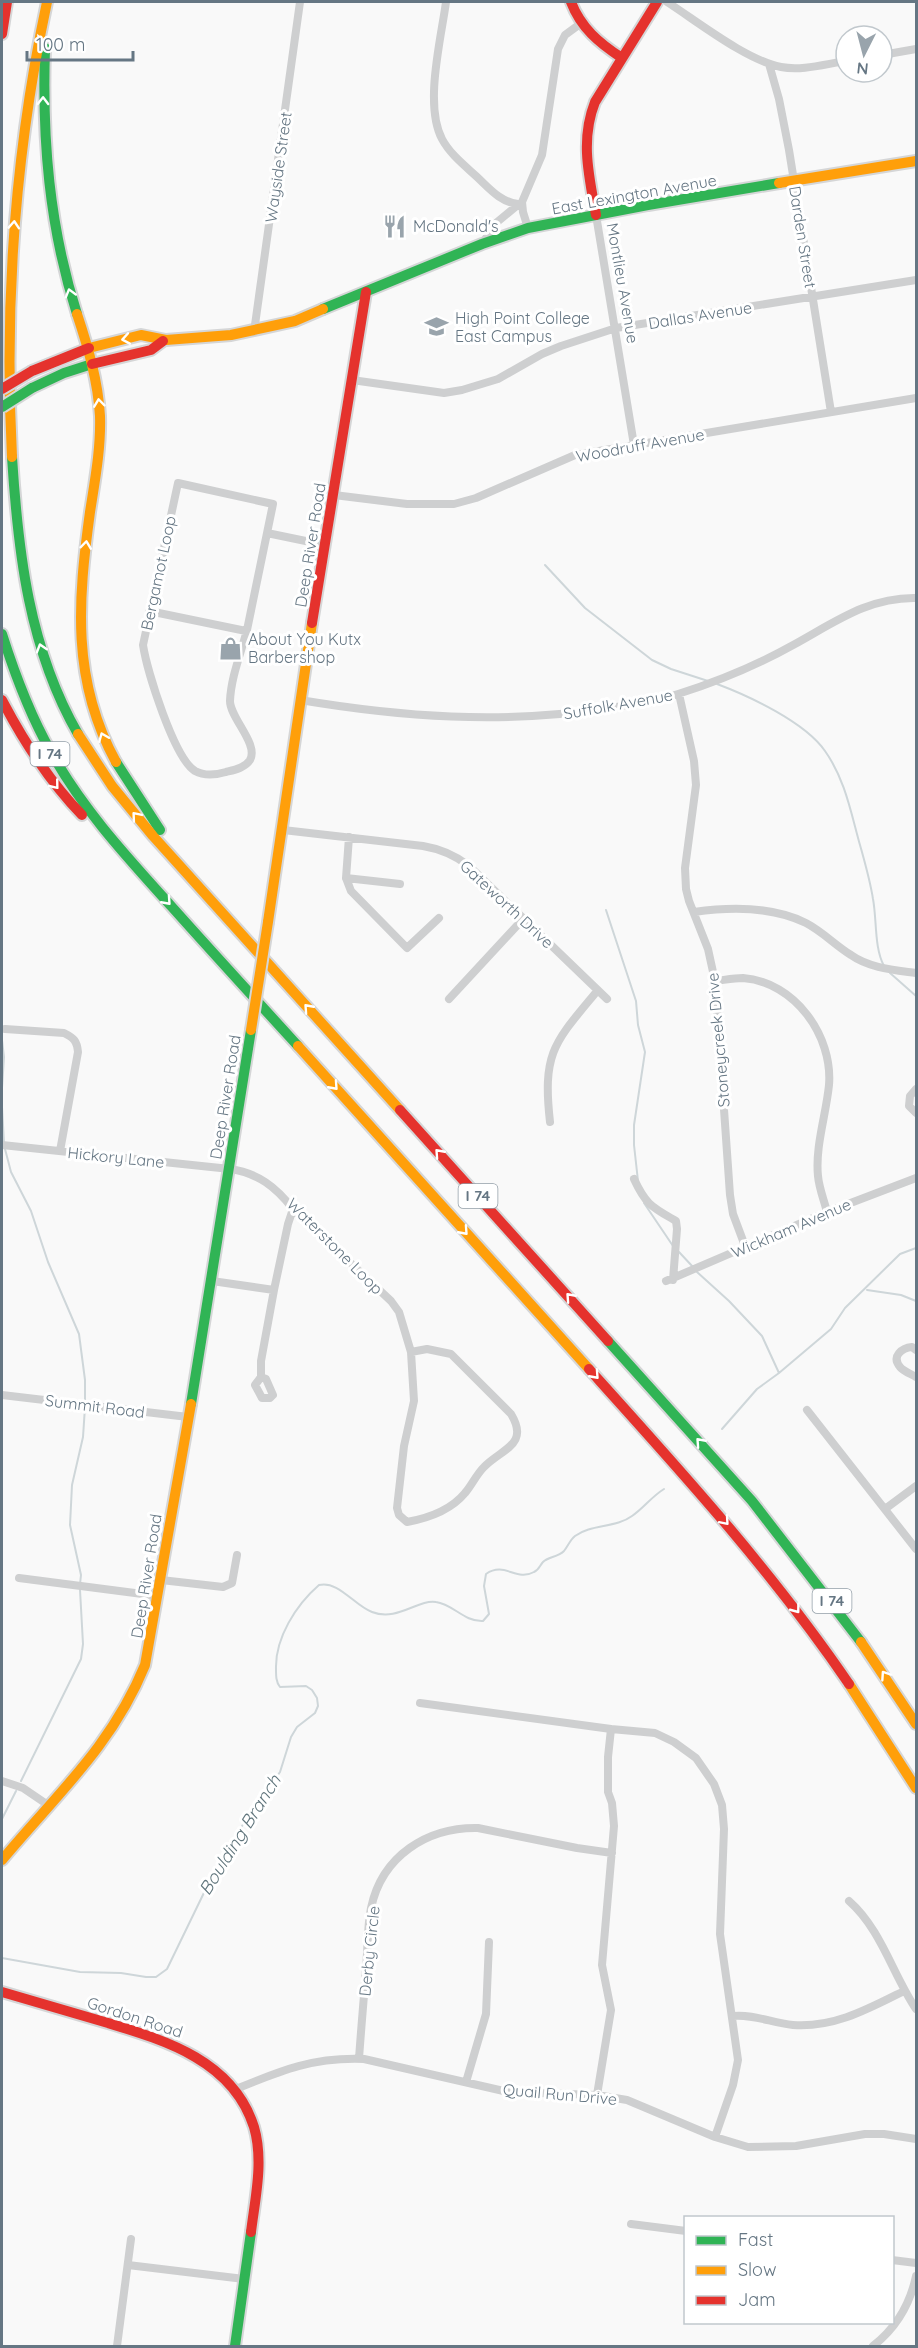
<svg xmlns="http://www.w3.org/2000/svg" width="918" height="2348" font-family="Quicksand,sans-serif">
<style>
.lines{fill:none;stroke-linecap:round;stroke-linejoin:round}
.stream{stroke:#ced6d9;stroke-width:2}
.fast-casing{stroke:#d5d6d7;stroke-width:14}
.slow-casing{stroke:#d5d6d7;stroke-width:14}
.jam-casing{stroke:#d5d6d7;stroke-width:14}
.street{stroke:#cecfd0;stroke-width:8}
.fast{stroke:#30b455;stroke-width:10}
.slow{stroke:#ff9f0a;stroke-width:10}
.jam{stroke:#e5322d;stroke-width:10}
.fast-bridge-casing{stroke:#d5d6d7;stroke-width:14;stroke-linecap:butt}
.slow-bridge-casing{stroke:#d5d6d7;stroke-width:14;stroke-linecap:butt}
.jam-bridge-casing{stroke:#d5d6d7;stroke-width:14;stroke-linecap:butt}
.fast-bridge{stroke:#30b455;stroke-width:10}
.slow-bridge{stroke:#ff9f0a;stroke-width:10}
.jam-bridge{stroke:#e5322d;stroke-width:10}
.oneway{stroke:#fff}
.labels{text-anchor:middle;stroke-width:6;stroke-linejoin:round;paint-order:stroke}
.shield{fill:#fff;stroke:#939fa8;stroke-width:1.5}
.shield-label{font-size:15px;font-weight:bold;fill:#657683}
.street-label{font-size:16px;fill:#657683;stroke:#fff}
.poi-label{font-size:16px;fill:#657683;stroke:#fff;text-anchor:start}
.water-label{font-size:18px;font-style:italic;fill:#60757c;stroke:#fff}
</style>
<rect width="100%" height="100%" fill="#f9f9f9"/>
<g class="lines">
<path class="stream" d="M545,565L585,608L652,660L671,669L708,681
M717,684C749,696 805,722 825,751C845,779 851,813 860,845C865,863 870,880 873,899C877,920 874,947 884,966
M606,910L636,1001L638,1025L645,1052L634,1125V1145L638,1181
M890,973L916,996
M2,1040L4,1057L2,1088
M2,1107L4,1143
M5,1149L11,1172L31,1211L48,1262L79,1334L85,1380V1407L83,1437L72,1485L70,1525L81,1575L80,1584
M644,1203L673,1246
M679,1252L693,1267
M697,1272L729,1301L762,1336L779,1373
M867,1290L901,1295L916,1301
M722,1429L757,1389L779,1373L831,1329L845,1308L900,1254L916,1248
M21,1781L81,1659L83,1644L80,1590
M2,1819L16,1791
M2,1958L80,1972L121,1973L146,1977H156L167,1969L215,1870L242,1826L280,1772L291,1737L297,1727L315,1713L318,1706L317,1698L312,1690L306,1686L280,1687C276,1682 276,1676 276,1669C275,1638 296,1605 319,1585C338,1580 355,1606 372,1612C397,1622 418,1599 436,1602C453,1604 464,1622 483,1621L489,1614L484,1586L486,1574C505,1561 516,1582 534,1572C539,1570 540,1565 543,1562C548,1557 558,1557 564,1551C568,1546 570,1540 575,1536C591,1524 616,1528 632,1516C644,1508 651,1497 664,1489"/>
<defs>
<path id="fast" d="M45,48C42,139 49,226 77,314
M323,309L482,244L528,228L648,205L779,183
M32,388L64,373L92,364
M12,457C18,552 29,649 78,734
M2,634C15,675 30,715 51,752C83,810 128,858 172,907C214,954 256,1000 298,1046
M116,762L160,830
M608,1341L752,1501L861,1642
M191,1404L251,1030
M235,2346L251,2232"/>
<path id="slow" d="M779,183L916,161
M77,314C88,347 98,381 100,416C101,448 95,480 90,512C78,600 71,680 116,762
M89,348L141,335L166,340L231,335L295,321L323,309
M12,457C4,303 15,152 47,2
M78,734L112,786L153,836L400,1110
M268,922L312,623
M298,1046L589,1369
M861,1642L916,1724
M849,1684L916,1788
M2,1860C56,1795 112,1746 145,1665L191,1404"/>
<path id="jam" d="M571,2C581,28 599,43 622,58
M2,34L7,2
M596,215C589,176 580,140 595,102L657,2
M92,364L151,350L163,341
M32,371L89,348
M312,623L366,292
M2,700C24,742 49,781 82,815
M400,1110L608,1341
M589,1369C680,1470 772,1571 849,1684
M2,1992C37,2002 73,2013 108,2023C167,2041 233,2061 254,2127C264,2161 255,2199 251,2232"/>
</defs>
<use href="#fast" class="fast-casing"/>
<use href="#slow" class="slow-casing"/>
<use href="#jam" class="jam-casing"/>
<path class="street" d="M446,2C441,39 424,105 442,139C450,154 464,165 476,176C489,188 500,202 518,204
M667,2C698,22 746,60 781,67C802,71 825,64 846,61
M882,55L916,49
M769,64L779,99L789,150L831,412
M596,215L634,445
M528,228L523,212L522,202L542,155L558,49L565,35L580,24
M482,244L496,223L519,204
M254,332L300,2
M352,380L444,393L462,390L498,379L542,354L561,346L616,328L916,280
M178,483L273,504C264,546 256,588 247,630C241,653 231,677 230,701C230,718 259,744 250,760C245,768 234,770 226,772C216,775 204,776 195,771C174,758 147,671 143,645Z
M334,495L407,504H454L476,498L575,455L916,398
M267,533L325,545
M149,611L246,631
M679,694L694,761L696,785L685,868L686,889L689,901L708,949L715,981L730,1195L733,1214L745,1246
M300,700C402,717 500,724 603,709C628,705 654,701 678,694C716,682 761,663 795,644C835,622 869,597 916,598
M283,830L423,846C441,849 455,855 469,866L607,999
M349,837L346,878L351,891L407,948L439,918
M346,878L400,884
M694,912C730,907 772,906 806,923C823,932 835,945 851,955C869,968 895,970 916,973
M715,981C724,980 734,978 743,978C795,982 833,1036 829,1085C826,1115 815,1147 818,1176C819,1188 824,1200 827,1212
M449,999L524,918
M5,1029L64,1033C74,1038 77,1041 78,1052L60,1151
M916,1089L910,1096L909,1106L916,1113
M550,1122C542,1051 555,1042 598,990
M2,1145L230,1169C258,1173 276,1187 293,1209L391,1301L399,1312L411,1352
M634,1179C646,1205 652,1207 676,1221L677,1229L673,1280
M212,1281L274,1290
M666,1281L827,1212L916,1178
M427,1349L451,1354L511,1414C530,1445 501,1449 484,1467C476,1475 472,1485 465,1493C451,1510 429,1518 407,1522L399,1515L397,1508L404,1446L414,1401L411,1352Z
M916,1350L912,1347C902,1348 891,1356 900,1367C903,1371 911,1374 916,1377
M261,1377L266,1379L273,1395L270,1398H262L255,1385L261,1377V1361L274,1290L288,1224L293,1209
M2,1395L188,1417
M807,1410L916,1549
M885,1509L916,1486
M19,1578L158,1596
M161,1580L223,1587L232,1583L237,1555
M420,1703L611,1729L608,1757V1792L612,1803L614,1826L602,1965L611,2010L597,2095
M611,1729L655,1733L674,1742L696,1758L714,1784L722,1805L724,1829L720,1934L738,2060L733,2085L715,2137
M2,1781L23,1788L48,1805
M849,1901C881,1929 893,1975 916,2009
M733,2016C754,2014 772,2023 793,2025C834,2028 868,2009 904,1991
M359,2059C361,2029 364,1998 366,1968C368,1948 367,1927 371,1908C382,1856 427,1827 478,1828L577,1848L612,1853
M466,2082L486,2014L489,1942
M236,2089C282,2070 314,2057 364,2059L508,2092L597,2095L627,2100L715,2137L748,2147L796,2146L865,2134H884L916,2139
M631,2224L686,2231
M892,2260L916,2263
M128,2265L244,2279
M117,2346L131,2239
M873,2346C896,2328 910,2305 916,2276"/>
<use href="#fast" class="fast"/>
<use href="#slow" class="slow"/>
<use href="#jam" class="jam"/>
<defs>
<path id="fast-bridge" d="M2,407L32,388"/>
<path id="slow-bridge" d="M251,1030L268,922"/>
<path id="jam-bridge" d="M2,389L32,371"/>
</defs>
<use href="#fast-bridge" class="fast-bridge-casing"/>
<use href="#slow-bridge" class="slow-bridge-casing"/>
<use href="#jam-bridge" class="jam-bridge-casing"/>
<use href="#fast-bridge" class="fast-bridge"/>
<use href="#slow-bridge" class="slow-bridge"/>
<use href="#jam-bridge" class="jam-bridge"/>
</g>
<defs><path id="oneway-chevron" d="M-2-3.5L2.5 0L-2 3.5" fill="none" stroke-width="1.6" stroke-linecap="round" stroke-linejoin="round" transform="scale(1.5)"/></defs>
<g class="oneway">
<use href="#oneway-chevron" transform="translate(43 101) rotate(-89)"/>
<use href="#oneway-chevron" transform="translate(14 225) rotate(-86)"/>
<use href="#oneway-chevron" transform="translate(70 293) rotate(-106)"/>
<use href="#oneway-chevron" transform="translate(126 339) rotate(170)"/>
<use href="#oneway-chevron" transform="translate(99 403) rotate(-97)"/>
<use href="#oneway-chevron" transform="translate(86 545) rotate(-83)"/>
<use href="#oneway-chevron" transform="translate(41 648) rotate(-107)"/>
<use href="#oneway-chevron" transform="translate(103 737) rotate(-112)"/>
<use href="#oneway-chevron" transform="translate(55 785) rotate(51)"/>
<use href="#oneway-chevron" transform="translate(136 816) rotate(-130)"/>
<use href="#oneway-chevron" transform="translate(167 901) rotate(48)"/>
<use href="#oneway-chevron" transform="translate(308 1008) rotate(-132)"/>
<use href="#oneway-chevron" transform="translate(334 1086) rotate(48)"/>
<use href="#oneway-chevron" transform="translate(439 1153) rotate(-132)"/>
<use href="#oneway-chevron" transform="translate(464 1231) rotate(48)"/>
<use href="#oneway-chevron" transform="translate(570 1297) rotate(-132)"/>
<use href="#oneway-chevron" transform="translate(595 1375) rotate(48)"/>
<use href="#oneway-chevron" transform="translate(700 1442) rotate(-132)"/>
<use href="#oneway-chevron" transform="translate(725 1521) rotate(49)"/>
<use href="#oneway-chevron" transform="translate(796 1609) rotate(53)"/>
<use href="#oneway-chevron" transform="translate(885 1675) rotate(-124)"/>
</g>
<defs>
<symbol id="restaurant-bare" viewBox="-9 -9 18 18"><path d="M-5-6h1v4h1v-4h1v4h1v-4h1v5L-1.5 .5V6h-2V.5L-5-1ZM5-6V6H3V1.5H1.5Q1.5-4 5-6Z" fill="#99a4ac" stroke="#fff" stroke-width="2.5" paint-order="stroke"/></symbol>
<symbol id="school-bare" viewBox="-9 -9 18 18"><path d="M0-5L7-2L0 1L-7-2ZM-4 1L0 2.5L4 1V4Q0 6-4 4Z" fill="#99a4ac" stroke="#fff" stroke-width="2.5" paint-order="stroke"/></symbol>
<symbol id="shop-bare" viewBox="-9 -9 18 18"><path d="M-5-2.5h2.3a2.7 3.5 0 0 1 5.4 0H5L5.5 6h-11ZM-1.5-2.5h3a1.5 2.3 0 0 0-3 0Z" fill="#99a4ac" stroke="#fff" stroke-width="2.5" paint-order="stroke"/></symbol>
</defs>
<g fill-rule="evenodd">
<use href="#restaurant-bare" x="378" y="210" width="33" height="33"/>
<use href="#school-bare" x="420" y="310" width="33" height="33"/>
<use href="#shop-bare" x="214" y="632" width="33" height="33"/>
</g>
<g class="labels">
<g class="shield">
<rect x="30.5" y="742" width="39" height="24" rx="4.5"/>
<rect x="458.5" y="1184" width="39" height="24" rx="4.5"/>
<rect x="812.5" y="1589" width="39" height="24" rx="4.5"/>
</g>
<g class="shield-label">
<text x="50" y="759">I 74</text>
<text x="478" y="1201">I 74</text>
<text x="832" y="1606">I 74</text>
</g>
<g class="street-label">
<text transform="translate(278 167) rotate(-82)" y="6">Wayside Street</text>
<text transform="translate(634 194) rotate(-10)" y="6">East Lexington Avenue</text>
<text transform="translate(803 237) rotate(81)" y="6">Darden Street</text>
<text transform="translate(623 283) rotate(80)" y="6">Montlieu Avenue</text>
<text transform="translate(700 315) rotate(-9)" y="6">Dallas Avenue</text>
<text transform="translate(640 445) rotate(-10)" y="6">Woodruff Avenue</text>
<text transform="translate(310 545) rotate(-81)" y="6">Deep River Road</text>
<text transform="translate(158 573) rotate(-78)" y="6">Bergamot Loop</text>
<text transform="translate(618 704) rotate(-10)" y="6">Suffolk Avenue</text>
<text transform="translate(507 904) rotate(43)" y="6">Gateworth Drive</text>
<text transform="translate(718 1040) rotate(-95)" y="6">Stoneycreek Drive</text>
<text transform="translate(225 1097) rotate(-81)" y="6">Deep River Road</text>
<text transform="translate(116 1157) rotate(6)" y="6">Hickory Lane</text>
<text transform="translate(791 1228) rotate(-23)" y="6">Wickham Avenue</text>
<text transform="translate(335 1246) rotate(45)" y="6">Waterstone Loop</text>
<text transform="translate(95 1406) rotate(7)" y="6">Summit Road</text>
<text transform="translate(146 1576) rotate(-81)" y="6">Deep River Road</text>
<text transform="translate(369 1951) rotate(-84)" y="6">Derby Circle</text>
<text transform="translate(135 2017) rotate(18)" y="6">Gordon Road</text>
<text transform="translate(560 2094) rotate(5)" y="6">Quail Run Drive</text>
</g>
<g class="poi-label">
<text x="413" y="232">McDonald's</text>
<text x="455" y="324">High Point College<tspan x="455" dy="18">East Campus</tspan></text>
<text x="248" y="645">About You Kutx<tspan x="248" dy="18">Barbershop</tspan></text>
</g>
<g class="water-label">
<text transform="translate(240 1835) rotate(-58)" y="6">Boulding Branch</text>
</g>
</g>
<rect width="918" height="2348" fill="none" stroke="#657683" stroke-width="6"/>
<rect x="684" y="2216" width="210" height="108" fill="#ffffff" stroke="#c1c8cd" stroke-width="1.5"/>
<rect x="696" y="2236" width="30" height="9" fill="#30b455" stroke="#c1c8cd" stroke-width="1.5"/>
<text x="738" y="2246" font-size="18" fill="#657683">Fast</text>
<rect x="696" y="2266" width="30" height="9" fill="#ff9f0a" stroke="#c1c8cd" stroke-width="1.5"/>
<text x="738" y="2276" font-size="18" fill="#657683">Slow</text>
<rect x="696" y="2296" width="30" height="9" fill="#e5322d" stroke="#c1c8cd" stroke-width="1.5"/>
<text x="738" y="2306" font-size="18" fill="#657683">Jam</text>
<g transform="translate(864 54) rotate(186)"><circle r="28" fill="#ffffff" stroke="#c1c8cd" stroke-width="1.5"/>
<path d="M0-4.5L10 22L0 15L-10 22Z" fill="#99a4ac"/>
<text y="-9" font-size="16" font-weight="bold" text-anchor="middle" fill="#657683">N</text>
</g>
<path d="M27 51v9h106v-9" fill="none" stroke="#657683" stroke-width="3"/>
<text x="36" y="51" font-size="18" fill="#657683" stroke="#ffffff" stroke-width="4.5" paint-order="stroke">100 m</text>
</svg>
